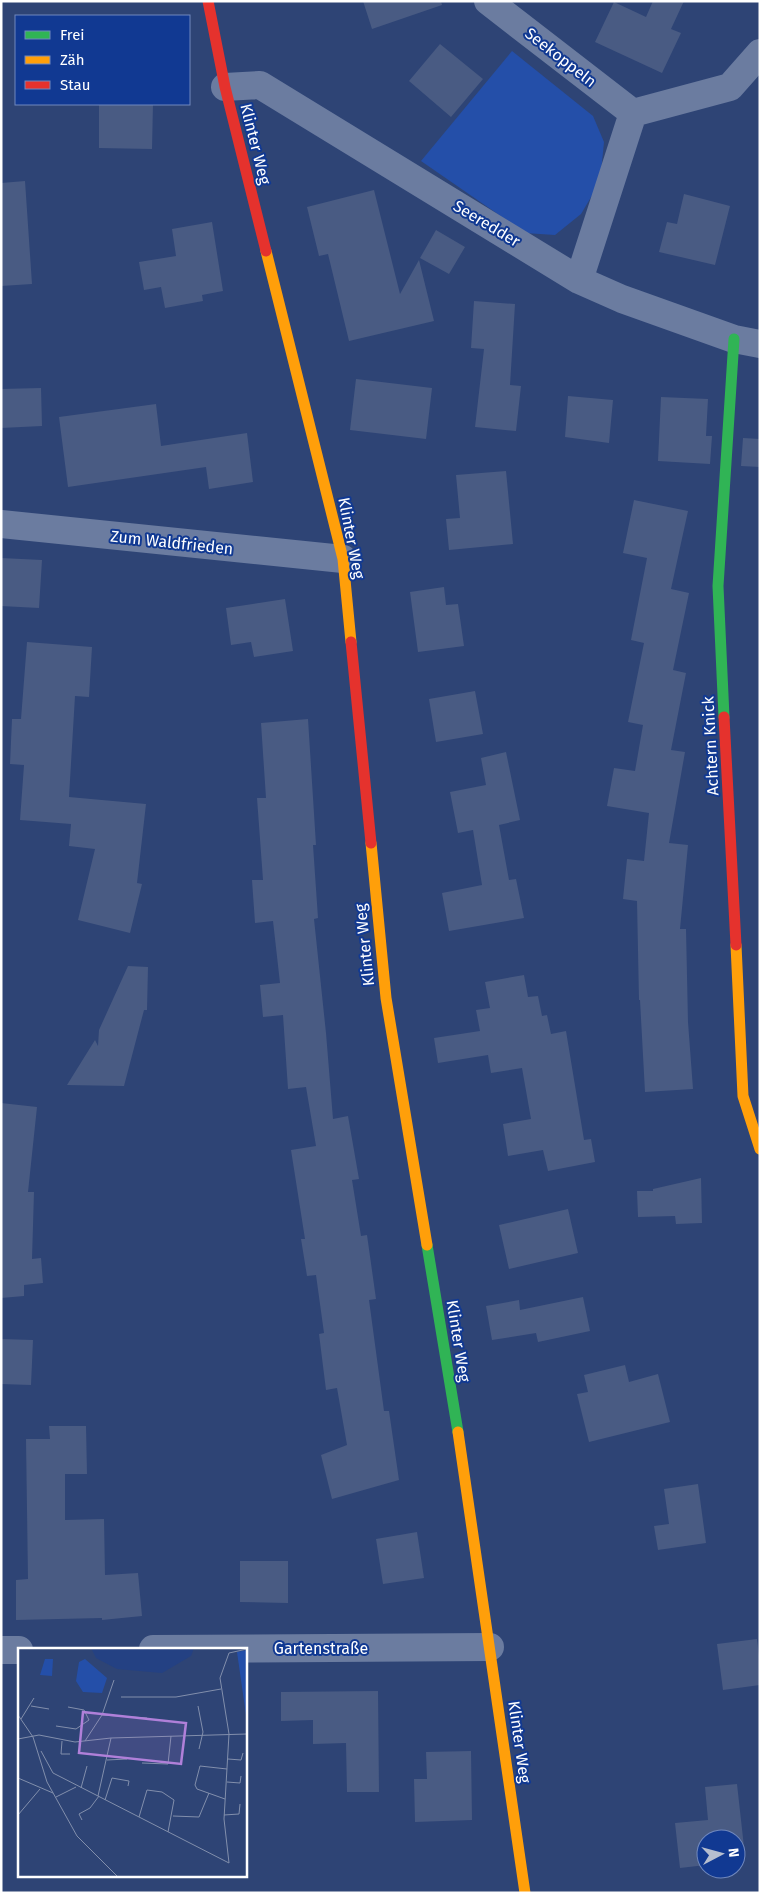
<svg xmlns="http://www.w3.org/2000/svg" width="761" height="1894" font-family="'Fira Sans',sans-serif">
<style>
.green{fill:#244fa9}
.building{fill:#495b83}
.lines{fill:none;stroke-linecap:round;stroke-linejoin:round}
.street{stroke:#6b7ca0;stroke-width:28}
.fast{stroke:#30b455;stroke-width:11}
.slow{stroke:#ff9f0a;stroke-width:11}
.jam{stroke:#e5322d;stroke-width:11}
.labels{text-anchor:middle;stroke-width:4;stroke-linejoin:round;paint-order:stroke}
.street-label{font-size:16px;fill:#fff;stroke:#113992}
.inset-road{fill:none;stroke:#828fac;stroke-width:1}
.view{fill:#b080d9;fill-opacity:0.15;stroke:#b080d9;stroke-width:2.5}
.inset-edge{fill:none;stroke:#fff;stroke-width:2.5}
</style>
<rect width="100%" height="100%" fill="#2e4475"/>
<path class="green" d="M512,51L593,116L604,142L600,182L581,214L555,235L525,233L421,161Z"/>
<path class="building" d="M363,1H441L442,5L372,29Z
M653,1H684L671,29L681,33L662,73L595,42L614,2L646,17Z
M440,44L483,79L451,117L409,81Z
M99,104H153L152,149L99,148Z
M25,181L32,284L1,286V183Z
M374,190L400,294L419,260L434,321L349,341L328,254L319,256L307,207Z
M684,194L730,206L715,265L659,252L667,222L677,224Z
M212,222L223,291L202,295L203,301L165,308L161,287L144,290L139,262L176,256L172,229Z
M436,230L465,247L449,274L420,258Z
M474,301L515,304L510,385L521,386L516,431L475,427L484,349L471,348Z
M356,379L432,388L426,439L350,430Z
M41,388L42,426L1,428V389Z
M568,396L613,400L609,443L565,437Z
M661,397L708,399L706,436H712L710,464L658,461Z
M156,404L161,446L247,433L253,482L209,489L206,467L68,487L59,417Z
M743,438L760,439V467L741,466Z
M506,471L513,544L449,550L446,519L460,518L456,475Z
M634,500L688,511L671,589L689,593L673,670L686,673L671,750L685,752L669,843L688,845L680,929H686L688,1022L693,1089L645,1092L640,1000H639L637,901L623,899L627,859L644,861L649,813L607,806L614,768L635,771L643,725L628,722L644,643L631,640L647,558L623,553Z
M1,558L42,560L39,608L1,606Z
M444,587L446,605L458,604L464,646L418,652L410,592Z
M285,599L293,651L254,657L251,642L231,645L226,608Z
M27,642L92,647L89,697L75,696L69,797L146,804L137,883L142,884L130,933L78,920L95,849L69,846L71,824L20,820L24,765L10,764L12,719H21Z
M475,691L483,734L436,742L429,699Z
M308,719L316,845H313L318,918L314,919L326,1033L333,1119L348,1116L359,1179L352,1180L361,1236L367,1235L376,1299L369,1300L384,1411H389L399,1480L332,1499L321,1455L347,1445L337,1388L326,1390L319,1334L324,1333L316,1275L307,1276L301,1239H305L291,1150L316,1146L306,1087L288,1089L283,1015L263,1017L260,985L280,983L273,921L255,923L252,880H263L257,798H266L261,723Z
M506,752L520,820L499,825L509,880L516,879L524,918L449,931L442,893L482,885L473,830L458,833L450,792L486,785L481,758Z
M128,966L148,967L147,1010H144L124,1086L67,1085L95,1040L98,1046L99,1030Z
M524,975L528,997L538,996L542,1016L547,1015L551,1034L566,1031L584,1140L591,1139L595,1162L548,1171L543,1150L508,1156L503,1124L531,1119L522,1068L491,1073L488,1055L438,1063L434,1038L480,1031L476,1010L490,1008L485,982Z
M1,1103L37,1107L28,1192H34L32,1259L41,1258L43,1283L24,1285V1296L1,1298Z
M701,1178L702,1223L676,1224L675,1216L638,1217L637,1191H653V1189Z
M568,1209L578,1253L509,1269L499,1225Z
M583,1297L590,1331L538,1342L536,1333L492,1340L486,1306L519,1300L520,1310Z
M1,1339L33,1340L31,1385L1,1384Z
M625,1365L629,1382L658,1374L670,1422L589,1442L577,1394L588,1392L584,1375Z
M49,1426H86L87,1474H65V1520L104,1519L105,1575L138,1573L142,1616L102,1620V1618L16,1620V1580L28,1579L26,1439H50Z
M698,1484L706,1543L658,1550L654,1526L669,1524L664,1489Z
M417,1532L424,1578L383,1584L376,1539Z
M240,1561H288V1603L240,1602Z
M757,1639L760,1664V1685L723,1690L717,1644Z
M378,1691L379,1792H347L346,1743L313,1744V1720L281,1721V1692Z
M471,1751L472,1820L415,1822L414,1779H427L426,1752Z
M737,1784L744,1847L736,1848V1839H706V1865L680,1868L675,1823L708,1820L705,1787Z"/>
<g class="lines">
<path class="street" d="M488,1L633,113L730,87L760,53
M225,87L260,85L579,280L622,299L734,339L760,344
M579,280L633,113
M1,524L343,559
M153,1649L490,1647
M1,1650H19"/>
<path class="fast" d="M724,717L718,586L734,339
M427,1245L458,1432"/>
<path class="slow" d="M266,251L343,559L351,642
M371,843L386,998L427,1245
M736,945L743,1096L760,1149
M458,1432L525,1893"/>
<path class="jam" d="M208,1L225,87L266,251
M351,642L371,843
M724,717L736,945"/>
</g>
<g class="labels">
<g class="street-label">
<text transform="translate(561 57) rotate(38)" y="6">Seekoppeln</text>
<text transform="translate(256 144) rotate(76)" y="6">Klinter Weg</text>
<text transform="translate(487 223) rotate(31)" y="6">Seeredder</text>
<text transform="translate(352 538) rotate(79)" y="6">Klinter Weg</text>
<text transform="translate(172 542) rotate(6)" y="6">Zum Waldfrieden</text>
<text transform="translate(710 746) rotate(-93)" y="6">Achtern Knick</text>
<text transform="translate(364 945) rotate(-96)" y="6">Klinter Weg</text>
<text transform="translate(459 1341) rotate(81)" y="6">Klinter Weg</text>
<text x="321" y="1654">Gartenstraße</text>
<text transform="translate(520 1742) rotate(82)" y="6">Klinter Weg</text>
</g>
</g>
<g transform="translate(18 1648)">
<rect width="229" height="229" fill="#2e4475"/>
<path d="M229,2V74L219,4ZM27,11H35L34,28L22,27ZM67,11L89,30L84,45L65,44L58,33L61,14Z" fill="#244fa9"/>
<path d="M73,0H176L173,8L144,25L99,21L78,10Z" fill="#244183"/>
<path class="inset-road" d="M103,49H158L203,41M13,58L31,61M180,58L185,84L181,101M0,67L15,89L29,134L59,188L100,229M84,67L129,70M3,71L16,50M38,78L58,81L71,72L66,62L50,59M0,91L21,87L57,94L93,90L229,86M44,93L43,106H52M67,93L84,67L96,32M23,103L35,125L211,215M210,111L223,112L225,105M89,112L109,111M124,115L150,116L153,88M0,130L35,145M209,134L222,135L223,128M63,140L69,118M80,148L93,90M38,149L58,139M207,151L179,141L177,137L182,118L209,121M87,152L94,130L111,133L110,138M0,167L22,141M206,167L221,166L222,156M155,168L181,169L191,145M121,169L129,142L144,144L156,152L150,184M64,172L61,166L72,160L81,148M211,215L206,171L211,86L202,30L211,5L229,1"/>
<path class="view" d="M65,64L168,75L163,116L61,105Z"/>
<rect width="229" height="229" class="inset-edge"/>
</g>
<rect width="761" height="1894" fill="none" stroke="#ffffff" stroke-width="5"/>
<rect x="15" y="15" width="175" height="90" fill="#113992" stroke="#7088be"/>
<rect x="25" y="31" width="25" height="8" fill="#30b455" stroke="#7088be"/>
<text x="60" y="40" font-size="15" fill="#ffffff">Frei</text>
<rect x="25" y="56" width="25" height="8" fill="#ff9f0a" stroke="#7088be"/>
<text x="60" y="65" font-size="15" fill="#ffffff">Zäh</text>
<rect x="25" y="81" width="25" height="8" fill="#e5322d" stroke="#7088be"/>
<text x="60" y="90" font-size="15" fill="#ffffff">Stau</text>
<g transform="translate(721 1854) rotate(84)"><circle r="24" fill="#113992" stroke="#7088be"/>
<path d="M0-4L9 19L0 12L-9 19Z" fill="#b6becf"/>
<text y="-8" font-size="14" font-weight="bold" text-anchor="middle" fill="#ffffff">N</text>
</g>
</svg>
